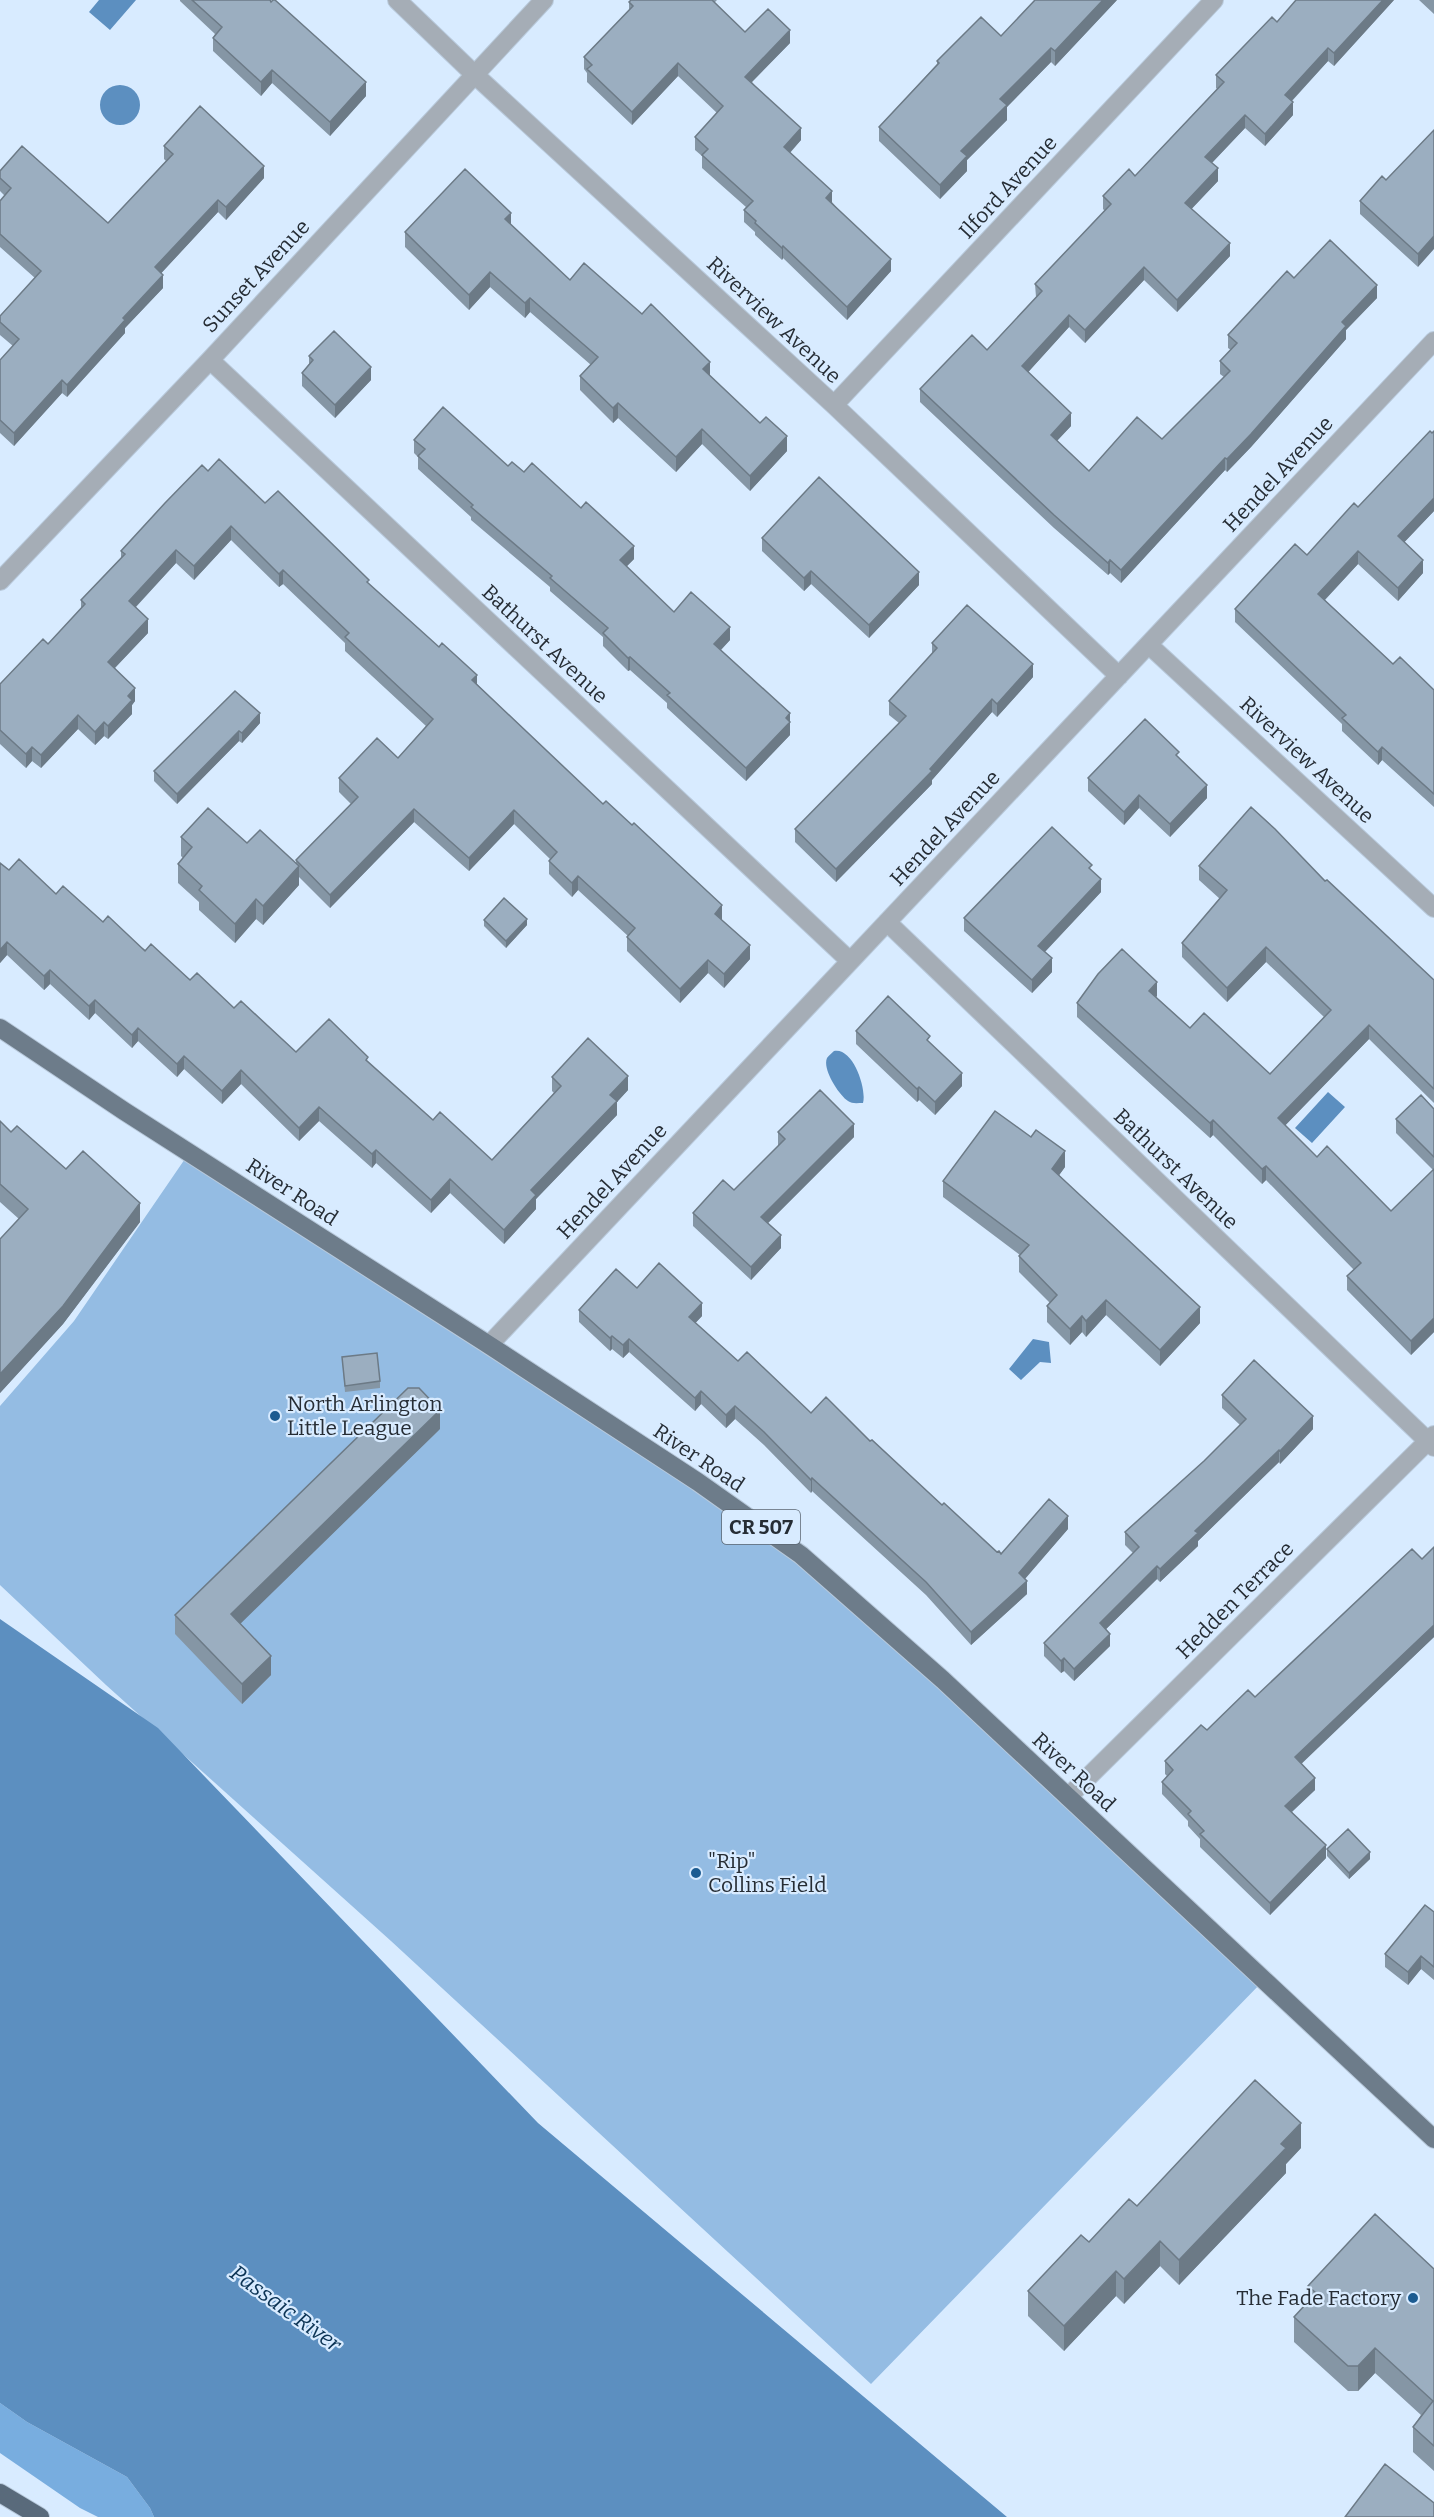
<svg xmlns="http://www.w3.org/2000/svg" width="1434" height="2517" font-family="Bitter,serif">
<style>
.green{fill:#94bce3}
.forest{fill:#78addf}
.water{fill:#5c8fc0}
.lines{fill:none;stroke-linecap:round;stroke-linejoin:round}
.minor-casing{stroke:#b8c9db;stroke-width:20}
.major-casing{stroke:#b8c9db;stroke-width:20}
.highway-casing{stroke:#b8c9db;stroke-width:20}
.minor{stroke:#a5adb6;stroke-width:18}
.major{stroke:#6d7c8a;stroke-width:18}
.highway{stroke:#596a7b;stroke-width:18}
.wall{fill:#8596a5}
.shaded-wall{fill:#6c7a86}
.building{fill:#9baec0;stroke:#6c7a86;stroke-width:1.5}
.poi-dot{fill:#1b5b91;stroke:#d8ebff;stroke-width:2}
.labels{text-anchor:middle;stroke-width:4.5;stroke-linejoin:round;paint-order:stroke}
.shield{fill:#d8ebff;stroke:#5b6672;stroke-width:1.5}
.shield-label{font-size:20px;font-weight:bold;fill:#262d35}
.street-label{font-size:21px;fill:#262d35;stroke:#d8ebff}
.poi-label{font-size:21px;fill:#262d35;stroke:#d8ebff;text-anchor:start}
.water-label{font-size:22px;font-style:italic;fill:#0c3455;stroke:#d8ebff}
</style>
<rect width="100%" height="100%" fill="#d8ebff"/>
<path class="green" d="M189,1153L801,1555L1263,1981L871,2384L391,1941L106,1685L0,1585V1406L74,1321Z"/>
<path class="forest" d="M0,2403L27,2422L127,2477L150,2508L154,2517H98L80,2508L0,2453Z"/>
<path class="water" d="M99,0H136L110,30L89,12Z
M100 105a20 20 0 1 1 40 0a20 20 0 1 1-40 0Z
M834,1051C853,1047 867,1089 863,1103C857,1103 852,1104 848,1101C839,1095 822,1069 827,1058C829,1055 832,1053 834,1051Z
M1328,1092L1345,1107L1312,1143L1295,1128Z
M1033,1339L1049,1342L1051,1363L1040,1362L1021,1380L1009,1369Z
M0,1619L158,1728L538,2123L1007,2517H154L150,2508L127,2477L27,2422L0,2403Z"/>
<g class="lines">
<defs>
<path id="minor" d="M397,0L474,74L834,405L1119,676
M210,360L850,961
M834,405L1214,0
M0,581L210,360L544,0
M1149,645L1434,908
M887,922L1434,1447
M489,1345L1434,341
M1068,1797L1434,1435"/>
<path id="major" d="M0,1028L124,1111L489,1345L698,1482L801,1555L943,1680L1434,2139"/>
<path id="highway" d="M0,2493L40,2517"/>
</defs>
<use href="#minor" class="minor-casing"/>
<use href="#major" class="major-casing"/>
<use href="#highway" class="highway-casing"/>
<use href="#minor" class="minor"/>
<use href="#major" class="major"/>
<use href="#highway" class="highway"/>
</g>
<path class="wall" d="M180,0H270L366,96L330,136L272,83L261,96L213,51V38L215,34L180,1Z
M717,0L714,3L745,32L790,43L752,82L801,140L790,153L891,271L847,320L783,258L782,260L755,235V232L744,222V210L746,207L702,168V156L695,150V137L717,113L678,76L632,125L587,82V73L584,69V57L629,10V2Z
M1117,0L1055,66L1051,62L1007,107V120L967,160V171L940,199L879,141V127L937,64V61Z
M1394,0L1334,66L1328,61L1292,101L1293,115L1265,146L1245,128L1212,163L1218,181L1191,209L1230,256L1177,312L1144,280L1085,343L1069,327L1028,372L1071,426L1057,441L1089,471L1162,439L1224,377L1220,374V361L1231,350L1228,348V335L1294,278L1377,298L1346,330V339L1251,447L1227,472L1225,470L1121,583L1110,573L1108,575L1054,528L920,402V389L987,350L1036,297L1035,284L1105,211L1103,209V196L1135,176L1217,89L1216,88V75L1277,22Z
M1419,0H1434V14Z
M1434,130L1418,267L1360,214V201L1386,180Z
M164,146L264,178L226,220L218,212L161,273L163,288L125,328V333L67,397L62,393L14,446L0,433V360L13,346L0,335V316L35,278L0,247V201L5,196L0,191V171L108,223L166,161L164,159Z
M511,225L570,280L710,376L787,451L750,491L702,444L676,472L618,418L613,423L580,390V376L591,365L530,312L525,318L490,287L469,310L405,247V232Z
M309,356L371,380L335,418L302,386V373L309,364Z
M1434,431V511L1404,542L1423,573L1398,601L1358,564L1325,600L1393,664L1434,690V807L1382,760L1378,765L1342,731V724L1235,622V609L1307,555L1358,507Z
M414,440L508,466L524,472L634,559L626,567L674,612L730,640L721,650L790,713V735L746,781L667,708V703L630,670L628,671L603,646V637L550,591V587L471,520V517L418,469V457L414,453Z
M208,471L265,503L369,584L477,684L722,919V920L750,959L724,988L708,973L680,1003L627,951V937L628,936L578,890L572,897L549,874V861L550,859L514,824L469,871L414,822L330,908L299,877V885L263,925L256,919L235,943L199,910V902L178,883V864L183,858L181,856V837L247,843L296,863V860L351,804L339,792V778L398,758L426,726L345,651V643L283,584L279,587L231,540L194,580L176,563L136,607L148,633L115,668L135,701L132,705V714L108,739L104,736L95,745L78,729L41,768L32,761L26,768L0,744V684L48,644L81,609V600L121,558V551Z
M762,538L919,585L869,638L811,584L804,591L762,551Z
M932,643L1033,677L997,717L992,712L932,780V784L836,882L795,842V829L899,723L889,715V701L932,654Z
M235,691L260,723L242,743L239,741L177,804L154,781V771Z
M1179,759L1207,798L1170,837L1139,808L1124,825L1088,791V778Z
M0,863L9,870L56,894L103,922L234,1008L296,1052L368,1062L433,1120L492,1160L554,1093L552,1091V1077L628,1090L617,1102V1115L536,1199V1209L504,1244L450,1193L431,1213L376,1163L372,1168L319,1121L299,1141L241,1084L222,1104L184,1069L177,1077L138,1041L132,1048L95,1013L89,1020L50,984L44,990L7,955L0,963Z
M1199,866L1325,881L1434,980V1103L1369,1039L1285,1125L1317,1157L1391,1211L1433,1170L1396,1133V1119L1434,1109V1332L1411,1355L1347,1290V1276L1354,1270L1266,1180L1262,1184L1213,1135L1210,1138L1077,1017V1003L1157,996L1156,997L1190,1028L1270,1074L1324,1017L1266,962L1227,1002L1182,957V943L1220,899L1199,880Z
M1092,871L1101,892L1045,952L1052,972L1032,993L964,931V918Z
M484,920L527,925L506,948L484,926Z
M856,1031L930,1043L962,1086L935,1115L919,1100L917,1102L856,1044Z
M0,1121L11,1132L140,1222L63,1324L0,1393V1239L19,1219L0,1202Z
M778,1132L854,1137L768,1223L781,1248L751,1280L693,1226V1213L734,1190L778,1146Z
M1065,1167L1059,1175L1200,1323L1160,1366L1106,1315L1086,1337L1082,1332L1070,1345L1047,1322V1306L1050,1303L1019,1272V1256L1020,1255L943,1197V1181Z
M637,1288L702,1316L695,1323L738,1361L811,1413L870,1441L942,1505L997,1552L1001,1554L1068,1529L1024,1579L1027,1594L971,1645L926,1595L812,1491L811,1493L764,1445L735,1419L726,1428L701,1404L695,1411L629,1352L623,1358L612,1349L610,1351L579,1322V1310Z
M342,1357L380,1381V1388L345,1392Z
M1222,1395L1313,1429L1280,1464L1279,1462L1198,1541V1546L1160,1582L1157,1579L1106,1629L1110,1646L1074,1681L1064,1671L1061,1673L1044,1656V1643L1133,1553L1125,1545V1532L1204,1461L1240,1425L1222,1408Z
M440,1429L240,1623L271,1675L242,1704L175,1634V1615Z
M1434,1547V1637L1301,1763L1315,1790L1292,1812L1326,1858L1270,1915L1200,1847V1839L1188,1826V1821L1162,1794V1782L1167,1776L1165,1774V1761L1207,1730L1255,1697L1422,1559Z
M1327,1849L1370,1859L1349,1879L1327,1856Z
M1434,1912V1980L1421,1969L1408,1985L1385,1967V1954Z
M1301,2148L1286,2164V2173L1179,2285L1160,2266L1124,2304L1116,2296L1064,2351L1028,2316V2291L1137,2206Z
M1434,2269V2471L1413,2452V2427L1421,2415L1375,2373L1358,2391H1348L1294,2342V2317L1308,2302V2286Z"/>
<path class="shaded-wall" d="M1103,0H1117L1055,66V51Z
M1383,0H1394L1334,66V53Z
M790,30V43L745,89V77Z
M1051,48V62L1007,107V120L967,160V171L940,199V185L961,151L1000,99Z
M1328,48V61L1285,108V95Z
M678,63V76L632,125V112Z
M272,70V83L261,96V82Z
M366,82V96L330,136V122Z
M1293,102V115L1265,146V134Z
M1245,115V128L1205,170V157Z
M801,128V140L784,159V147Z
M264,166V178L226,220V207Z
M1218,168V181L1185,216V203Z
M832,191V204L826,198Z
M218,200V212L155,280V267Z
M511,213V228L505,219Z
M1434,236V249L1418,267V254Z
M1230,243V256L1177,312V300Z
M783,246V258L782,260V248Z
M891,259V271L847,320V307Z
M1144,267V280L1085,343V330Z
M490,272V287L469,310V295Z
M163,275V288L125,328V333L67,397V385L123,318Z
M1377,285V298L1346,330V339L1251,447L1227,472V459L1342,322Z
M530,298V312L525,318V303Z
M1069,315V327L1022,379V366Z
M710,362V376L703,369Z
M371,367V380L335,418V405Z
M62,380V393L14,446V433Z
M618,403V418L613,423V408Z
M1071,413V426L1051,447V435Z
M702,429V444L676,472V457Z
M787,436V451L750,491V476Z
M1225,458V470L1121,583V570Z
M1434,498V511L1398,549V536Z
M231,526V540L194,580V566Z
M634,546V559L620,573V560Z
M176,550V563L129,614V601Z
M1358,551V564L1318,607V594Z
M1110,560V573L1108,575V563Z
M1423,560V573L1398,601V588Z
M283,570V584L279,587V574Z
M811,571V584L804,591V578Z
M919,572V585L869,638V625Z
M148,619V633L108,675V662Z
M730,627V640L714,657V644Z
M630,657V670L628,671V658Z
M1033,664V677L997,717V704Z
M477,675V689L472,680Z
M135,688V701L132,705V714L108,739V726L128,696Z
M992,699V712L932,780V784L836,882V869L930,769Z
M260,713V723L242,743V733Z
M790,713V735L746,781V768Z
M78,715V729L41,768V755Z
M104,722V736L95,745V732Z
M239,731V741L177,804V794Z
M32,747V761L26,768V754Z
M1382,747V760L1378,765V752Z
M1207,785V798L1170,837V824Z
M1139,795V808L1124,825V812Z
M414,809V822L330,908V895Z
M514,810V824L469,871V858Z
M299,866V885L263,925V906Z
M578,876V890L572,897V883Z
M1101,879V892L1038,959V946Z
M256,899V919L235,943V924Z
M722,905V919L715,927V914Z
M527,919V925L506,948V941Z
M7,942V955L0,963V950Z
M750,945V959L724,988V974Z
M1266,947V962L1227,1002V988Z
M1052,958V972L1032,993V980Z
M708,960V973L680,1003V989Z
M50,970V984L44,990V976Z
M1157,982V996L1149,1005V991Z
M95,1000V1013L89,1020V1006Z
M1369,1025V1039L1278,1133V1118Z
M138,1028V1041L132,1048V1035Z
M184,1056V1069L177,1077V1064Z
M241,1070V1084L222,1104V1091Z
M962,1073V1086L935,1115V1102Z
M628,1076V1090L617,1102V1115L536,1199V1209L504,1244V1230L531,1190L610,1095Z
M919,1087V1100L917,1102V1089Z
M319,1107V1121L299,1141V1128Z
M1213,1120V1135L1210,1138V1123Z
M854,1124V1137L761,1230V1217Z
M376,1150V1163L372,1168V1154Z
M1065,1151V1167L1052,1185V1169Z
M1266,1166V1180L1262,1184V1169Z
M450,1179V1193L431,1213V1200Z
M140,1203V1222L63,1324L0,1393V1374Z
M781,1235V1248L751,1280V1267Z
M1106,1300V1315L1086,1337V1321Z
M702,1303V1316L689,1330V1317Z
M1200,1307V1323L1160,1366V1350Z
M1082,1316V1332L1070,1345V1329Z
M1434,1318V1332L1411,1355V1341Z
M612,1336V1349L610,1351V1338Z
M629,1339V1352L623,1358V1345Z
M701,1391V1404L695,1411V1398Z
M735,1406V1419L726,1428V1415Z
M440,1410V1429L231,1633V1614Z
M1313,1416V1429L1280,1464V1451Z
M1279,1450V1462L1198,1541V1546L1160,1582V1569L1195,1531Z
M812,1478V1491L811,1493V1480Z
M1068,1516V1529L1019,1586V1573Z
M1157,1566V1579L1100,1635V1623Z
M1027,1581V1594L971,1645V1632Z
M1434,1625V1637L1295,1770V1757Z
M1110,1634V1646L1074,1681V1669Z
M271,1656V1675L242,1704V1684Z
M1064,1658V1671L1061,1673V1661Z
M1315,1778V1790L1285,1818V1806Z
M1326,1845V1858L1270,1915V1903Z
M1370,1852V1859L1349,1879V1873Z
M1421,1956V1969L1408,1985V1972Z
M1301,2123V2148L1286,2164V2173L1179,2285V2260L1281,2144Z
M1160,2241V2266L1124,2304V2279Z
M1116,2271V2296L1064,2351V2326Z
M1375,2348V2373L1358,2391V2366Z"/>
<path class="building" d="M192,0H270L271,2L273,0H275L366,82L330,122L272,70L261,82L213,38L222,27Z
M631,0H712L745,32L768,9L790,30L745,77L801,128L784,147L832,191L826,198L891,259L847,307L783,246L782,248L755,223L756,221L744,210L753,201L702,155L708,149L695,137L723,106L678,63L632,112L587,69L592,65L584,57L633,6L629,2Z
M1035,0H1103L1055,51L1051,48L1000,99L1007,105L961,151L967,156L940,185L879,127L939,63L937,61L981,17L1001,36Z
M1296,0H1383L1334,53L1328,48L1285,95L1293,102L1265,134L1245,115L1205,157L1218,168L1185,203L1230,243L1177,300L1144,267L1085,330L1069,315L1022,366L1071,413L1051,435L1089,471L1137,417L1162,439L1230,371L1220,361L1237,343L1228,335L1287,271L1294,278L1330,240L1377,285L1342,322L1346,326L1251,434L1227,459L1225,458L1121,570L1110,560L1108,563L1054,515L920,389L972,335L987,350L1042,291L1035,284L1111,204L1103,196L1129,169L1135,176L1224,82L1216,75L1272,17L1277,22Z
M200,106L264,166L226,207L218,200L155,267L163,275L123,318L125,320L67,385L62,380L14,433L0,420V360L19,339L0,322V316L41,271L0,234V201L11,188L0,178V171L22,146L108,223L173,154L164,146Z
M1434,130V236L1418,254L1360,201L1382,176L1386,180Z
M465,169L511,213L505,219L570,280L584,263L642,314L651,304L710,362L703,369L760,423L766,417L787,436L750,476L702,429L676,457L618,403L613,408L580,376L598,357L530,298L525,303L490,272L469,295L405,232Z
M334,331L371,367L335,405L302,373L313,360L309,356Z
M443,407L508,466L512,462L524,472L532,463L581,508L586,502L634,546L620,560L674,612L691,592L730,627L714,644L790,713L786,718L790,722L746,768L667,695L670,693L630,657L628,658L603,633L608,628L550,578L552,576L471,507L473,505L418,456L425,449L414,440Z
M1430,431L1432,433L1434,431V498L1398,536L1423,560L1398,588L1358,551L1318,594L1393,664L1400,657L1434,690V794L1382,747L1378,752L1342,718L1346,715L1235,609L1295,544L1307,555L1354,503L1358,507Z
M219,459L265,503L278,491L369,580L367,582L439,647L442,643L477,675L472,680L603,804L606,801L632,825L634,823L722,905L715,914L750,945L724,974L708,960L680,989L627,937L635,928L578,876L572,883L549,861L557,852L514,810L469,858L414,809L330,895L296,860L358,797L339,778L377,738L398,758L433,719L345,637L349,633L283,570L279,574L231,526L194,566L176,550L129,601L148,619L108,662L135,688L128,696L132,700L108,726L104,722L95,732L78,715L41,755L32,747L26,754L0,730V684L43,639L48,644L85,604L81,600L125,554L121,551L165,503L202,465L208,471Z
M819,477L919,572L869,625L811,571L804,578L762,538Z
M967,605L1033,664L997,704L992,699L930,769L932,771L836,869L795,829L906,716L889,701L937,648L932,643Z
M235,691L260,713L242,733L239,731L177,794L154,771Z
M1145,719L1179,752L1176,755L1207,785L1170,824L1139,795L1124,812L1088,778Z
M1251,807L1275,829L1325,881L1327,880L1434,980V1089L1369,1025L1278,1118L1317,1157L1327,1146L1391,1211L1434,1169V1318L1411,1341L1347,1276L1361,1263L1266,1166L1262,1169L1213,1120L1210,1123L1077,1003L1098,974L1122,949L1157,982L1149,991L1190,1028L1204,1013L1270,1074L1331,1010L1266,947L1227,988L1182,943L1227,890L1199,866Z
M208,808L247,843L260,830L299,866L263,906L256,899L235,924L199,890L202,886L178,864L192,847L181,837Z
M1052,827L1092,865L1089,868L1101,879L1038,946L1052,958L1032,980L964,918Z
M19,859L56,894L63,886L103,922L108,916L145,951L151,944L190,980L197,973L234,1008L241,1001L296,1052L329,1019L368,1057L366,1060L433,1120L440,1112L492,1160L561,1086L552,1077L588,1038L628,1076L610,1095L617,1101L531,1190L536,1195L504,1230L450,1179L431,1200L376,1150L372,1154L319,1107L299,1128L241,1070L222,1091L184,1056L177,1064L138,1028L132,1035L95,1000L89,1006L50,970L44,976L7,942L0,950V863L9,870Z
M504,898L527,919L506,941L484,920Z
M888,996L930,1036L927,1040L962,1073L935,1102L919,1087L917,1089L856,1031Z
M820,1090L854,1124L761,1217L781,1235L751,1267L693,1213L723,1180L734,1190L785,1139L778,1132Z
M1421,1095L1434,1109V1157L1396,1119Z
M995,1111L1031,1137L1036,1130L1065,1151L1052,1169L1200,1307L1160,1350L1106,1300L1086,1321L1082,1316L1070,1329L1047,1306L1057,1295L1019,1256L1029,1245L943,1181Z
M0,1121L11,1132L17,1126L66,1169L83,1151L140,1203L63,1306L0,1374V1239L28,1209L0,1184Z
M659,1263L702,1303L689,1317L738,1361L747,1352L811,1413L826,1397L870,1441L872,1440L942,1505L944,1503L997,1552L999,1551L1001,1554L1049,1499L1068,1516L1019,1573L1027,1581L971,1632L926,1582L812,1478L811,1480L764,1432L735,1406L726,1415L701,1391L695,1398L629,1339L623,1345L612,1336L610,1338L579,1310L616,1269L637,1288Z
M377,1353L380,1381L345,1386L342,1357Z
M1254,1360L1313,1416L1280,1451L1279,1450L1195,1531L1198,1533L1160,1569L1157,1566L1100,1623L1110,1634L1074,1669L1064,1658L1061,1661L1044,1643L1139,1547L1125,1532L1204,1461L1246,1419L1222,1395Z
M408,1388H419L440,1410L231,1614L271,1656L242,1684L175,1615Z
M1434,1547V1625L1295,1757L1315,1778L1285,1806L1326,1845L1270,1903L1200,1834L1204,1831L1188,1814L1191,1811L1162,1782L1173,1770L1165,1761L1201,1725L1207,1730L1248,1690L1255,1697L1412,1549L1422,1559Z
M1348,1829L1370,1852L1349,1873L1327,1849Z
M1425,1905L1434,1912V1967L1421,1956L1408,1972L1385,1954Z
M1255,2080L1301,2123L1281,2144L1286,2148L1179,2260L1160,2241L1124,2279L1116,2271L1064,2326L1028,2291L1081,2235L1089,2242L1129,2199L1137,2206Z
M1375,2214L1434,2269V2446L1413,2427L1433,2401L1375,2348L1358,2366H1348L1294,2317L1316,2293L1308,2286Z
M1385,2464L1434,2503V2517H1345Z"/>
<g class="poi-dot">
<circle cx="275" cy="1416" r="6"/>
<circle cx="696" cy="1873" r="6"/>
<circle cx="1413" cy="2298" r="6"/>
</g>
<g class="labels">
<rect class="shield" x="722" y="1510" width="78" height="34" rx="4.5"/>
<g class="shield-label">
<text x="761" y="1534">CR 507</text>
</g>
<g class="street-label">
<text transform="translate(1008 187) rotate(-47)" y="7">Ilford Avenue</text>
<text transform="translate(256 276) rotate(-47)" y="7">Sunset Avenue</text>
<text transform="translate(774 320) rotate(43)" y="7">Riverview Avenue</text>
<text transform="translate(1278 474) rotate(-47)" y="7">Hendel Avenue</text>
<text transform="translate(545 644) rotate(43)" y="7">Bathurst Avenue</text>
<text transform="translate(1307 760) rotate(43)" y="7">Riverview Avenue</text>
<text transform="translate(945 828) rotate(-47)" y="7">Hendel Avenue</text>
<text transform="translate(1176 1169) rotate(44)" y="7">Bathurst Avenue</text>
<text transform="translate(612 1181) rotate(-47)" y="7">Hendel Avenue</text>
<text transform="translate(292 1192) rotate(33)" y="7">River Road</text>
<text transform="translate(699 1458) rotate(34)" y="7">River Road</text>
<text transform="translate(1235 1600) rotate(-45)" y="7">Hedden Terrace</text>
<text transform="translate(1074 1772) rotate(43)" y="7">River Road</text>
</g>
<g class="poi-label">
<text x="287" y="1411">North Arlington<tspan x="287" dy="24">Little League</tspan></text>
<text x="708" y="1868">"Rip"<tspan x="708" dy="24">Collins Field</tspan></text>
<text x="1401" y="2305" text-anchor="end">The Fade Factory</text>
</g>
<g class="water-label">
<text transform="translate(286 2308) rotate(36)" y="8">Passaic River</text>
</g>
</g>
</svg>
